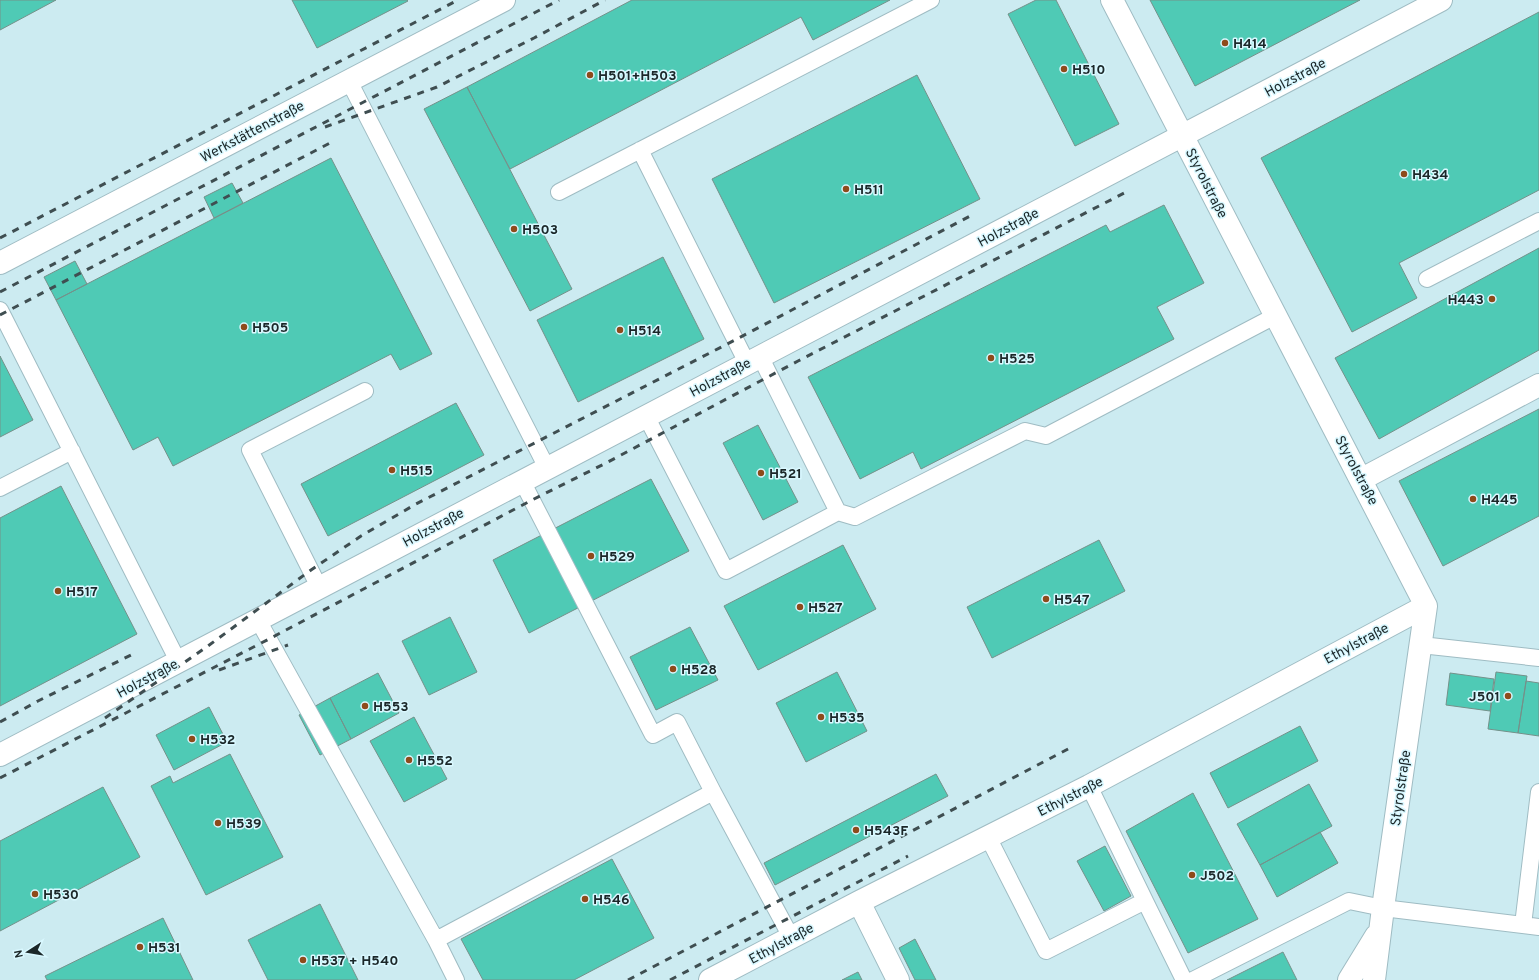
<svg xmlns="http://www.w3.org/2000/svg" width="1539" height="980" font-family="Overpass,sans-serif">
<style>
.building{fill:#4fcab5;stroke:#74918a}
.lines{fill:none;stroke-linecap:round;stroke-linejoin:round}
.service-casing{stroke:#9fbcc3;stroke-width:18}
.minor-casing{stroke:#9fbcc3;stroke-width:24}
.service{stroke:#fff;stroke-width:16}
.minor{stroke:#fff;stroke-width:22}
.rail{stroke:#3f4e51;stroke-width:3;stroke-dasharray:7 7;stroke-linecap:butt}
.poi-dot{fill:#8e4b1b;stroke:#d9f8ff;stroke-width:1.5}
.labels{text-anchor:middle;stroke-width:3;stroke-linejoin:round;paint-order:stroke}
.poi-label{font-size:14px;font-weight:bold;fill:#1b2729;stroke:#d9f8ff;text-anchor:start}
.street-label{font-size:14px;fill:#1b2729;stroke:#d9f8ff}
</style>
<rect width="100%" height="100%" fill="#ccebf1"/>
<path class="building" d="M0,0H56L0,30Z
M292,0H407L408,1L317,48Z
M632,0H890L813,40L801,17L510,169L467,87Z
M1036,0H1056L1119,124L1075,146L1008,14Z
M1150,0H1360L1195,86Z
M1539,12V190L1399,263L1417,298L1352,332L1261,158Z
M917,75L980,199L774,303L712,179Z
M467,87L572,289L530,311L424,109Z
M331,158L432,354L400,370L391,354L173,466L158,437L133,450L56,300Z
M232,183L243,203L214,218L204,197Z
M1164,205L1204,283L1157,307L1174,339L921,469L913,452L860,479L808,377L1106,225L1110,232Z
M1539,248V350L1379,439L1335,358Z
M663,257L704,339L578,402L537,320Z
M75,261L87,284L56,300L44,277Z
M0,356L33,420L0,437Z
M456,403L484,455L328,536L301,484Z
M1539,409V516L1443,566L1399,481Z
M758,425L798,502L763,520L723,443Z
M651,479L689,551L529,633L493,560Z
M61,486L137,634L0,706V518Z
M1099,540L1125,591L992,658L967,607Z
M843,545L876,609L758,670L724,606Z
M450,617L477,672L429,695L402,641Z
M690,627L718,680L656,710L630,657Z
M837,672L867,731L806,762L776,703Z
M1496,672L1527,676L1518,733L1488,729Z
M378,673L399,713L351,739L330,698Z
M1450,673L1494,679L1490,711L1446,705Z
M1526,681L1539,683V736L1518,733Z
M330,698L351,739L320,755L299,715Z
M209,707L227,742L174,770L156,735Z
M414,717L447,779L404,802L370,741Z
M1300,726L1318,761L1228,808L1210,773Z
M230,754L283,857L206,895L151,786L170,776L173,783Z
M936,774L948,796L775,885L764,863Z
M1309,784L1332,826L1260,865L1237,824Z
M103,787L140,857L0,931V841Z
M1193,793L1258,919L1188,953L1126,831Z
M1320,832L1338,863L1277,897L1260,865Z
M1105,846L1131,896L1104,911L1077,861Z
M612,859L654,938L574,980H483L461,939Z
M320,904L358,980H268L248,940Z
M163,918L193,980H47L45,976Z
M915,939L936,980H915L899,948Z
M1283,952L1297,980H1227Z
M858,972L862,980H842Z"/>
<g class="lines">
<defs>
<path id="service" d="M349,81L547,468
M640,150L747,363
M559,192L931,0
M1427,279L1539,221
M0,310L178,661
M646,416L726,571L838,512L760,356
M0,488L72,451
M838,512L855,517L1025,431L1046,436L1275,316
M319,587L250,450L365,391
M258,620L436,940L456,980
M1421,645L1539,658
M713,792L791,937
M988,837L1046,951L1145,901L1089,786
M1145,901L1184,980
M1523,925L1539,792
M436,940L713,792L677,722L653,735L522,481
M1193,980L1349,901L1383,908L1539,927"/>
<path id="minor" d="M1112,0L1426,606L1383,908L1374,980
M0,263L504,0
M1362,479L1539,385
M0,755L1441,0
M859,902L898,980
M710,980L859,902L1089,786L1426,606
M1349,980L1376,936"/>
</defs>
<use href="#service" class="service-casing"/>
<use href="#minor" class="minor-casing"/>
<use href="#service" class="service"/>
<use href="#minor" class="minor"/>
<path class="rail" d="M325,127L437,87L534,38L605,0
M0,238L458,0
M0,292L559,0
M0,315L330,143
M219,670L288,645
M105,718L208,646L311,570L361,536L416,504L735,340L972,215
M0,722L38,701L131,655
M0,778L269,639L532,500L606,463L798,361L1130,190
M628,980L1070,748
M670,980L908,856"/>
</g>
<g class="poi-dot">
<circle cx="1225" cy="43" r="4"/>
<circle cx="1064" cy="69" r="4"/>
<circle cx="590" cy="75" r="4"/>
<circle cx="1404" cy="174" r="4"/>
<circle cx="846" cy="189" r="4"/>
<circle cx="514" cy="229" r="4"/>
<circle cx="1492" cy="299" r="4"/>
<circle cx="244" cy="327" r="4"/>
<circle cx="620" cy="330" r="4"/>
<circle cx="991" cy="358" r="4"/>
<circle cx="392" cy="470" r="4"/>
<circle cx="761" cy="473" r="4"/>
<circle cx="1473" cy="499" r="4"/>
<circle cx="591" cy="556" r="4"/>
<circle cx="58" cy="591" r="4"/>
<circle cx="1046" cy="599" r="4"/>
<circle cx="800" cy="607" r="4"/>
<circle cx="673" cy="669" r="4"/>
<circle cx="1508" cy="696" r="4"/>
<circle cx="365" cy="706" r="4"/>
<circle cx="821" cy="717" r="4"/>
<circle cx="192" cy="739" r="4"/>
<circle cx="409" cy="760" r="4"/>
<circle cx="218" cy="823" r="4"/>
<circle cx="856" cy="830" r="4"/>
<circle cx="1192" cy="875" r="4"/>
<circle cx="35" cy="894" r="4"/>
<circle cx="585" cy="899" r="4"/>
<circle cx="140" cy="947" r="4"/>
<circle cx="303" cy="960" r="4"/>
</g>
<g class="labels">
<g class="poi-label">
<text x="1233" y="48">H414</text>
<text x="1072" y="74">H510</text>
<text x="598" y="80">H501+H503</text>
<text x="1412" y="179">H434</text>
<text x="854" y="194">H511</text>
<text x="522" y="234">H503</text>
<text x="1484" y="304" text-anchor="end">H443</text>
<text x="252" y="332">H505</text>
<text x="628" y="335">H514</text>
<text x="999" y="363">H525</text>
<text x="400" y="475">H515</text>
<text x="769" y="478">H521</text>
<text x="1481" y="504">H445</text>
<text x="599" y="561">H529</text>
<text x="66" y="596">H517</text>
<text x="1054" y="604">H547</text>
<text x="808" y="612">H527</text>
<text x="681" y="674">H528</text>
<text x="1500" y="701" text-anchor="end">J501</text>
<text x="373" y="711">H553</text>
<text x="829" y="722">H535</text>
<text x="200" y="744">H532</text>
<text x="417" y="765">H552</text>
<text x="226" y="828">H539</text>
<text x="864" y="835">H543F</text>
<text x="1200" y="880">J502</text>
<text x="43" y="899">H530</text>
<text x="593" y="904">H546</text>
<text x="148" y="952">H531</text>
<text x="311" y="965">H537 + H540</text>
</g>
<g class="street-label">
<text transform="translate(1295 77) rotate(-28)" y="5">Holzstraße</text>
<text transform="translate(252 131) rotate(-28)" y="5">Werkstättenstraße</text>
<text transform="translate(1207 183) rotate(63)" y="5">Styrolstraße</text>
<text transform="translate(1008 227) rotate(-28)" y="5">Holzstraße</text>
<text transform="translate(720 377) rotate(-28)" y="5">Holzstraße</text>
<text transform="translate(1357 470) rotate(62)" y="5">Styrolstraße</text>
<text transform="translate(433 527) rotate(-28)" y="5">Holzstraße</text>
<text transform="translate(1356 643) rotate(-28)" y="5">Ethylstraße</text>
<text transform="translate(147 678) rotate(-28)" y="5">Holzstraße</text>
<text transform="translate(1400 788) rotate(-82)" y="5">Styrolstraße</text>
<text transform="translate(1070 796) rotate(-27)" y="5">Ethylstraße</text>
<text transform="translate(781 943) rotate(-28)" y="5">Ethylstraße</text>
</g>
</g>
<g transform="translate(28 952) rotate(258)" stroke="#d9f8ff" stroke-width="3" paint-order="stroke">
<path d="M0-3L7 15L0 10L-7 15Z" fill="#1b2729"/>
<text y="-6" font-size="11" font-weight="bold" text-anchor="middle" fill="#1b2729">N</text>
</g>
</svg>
